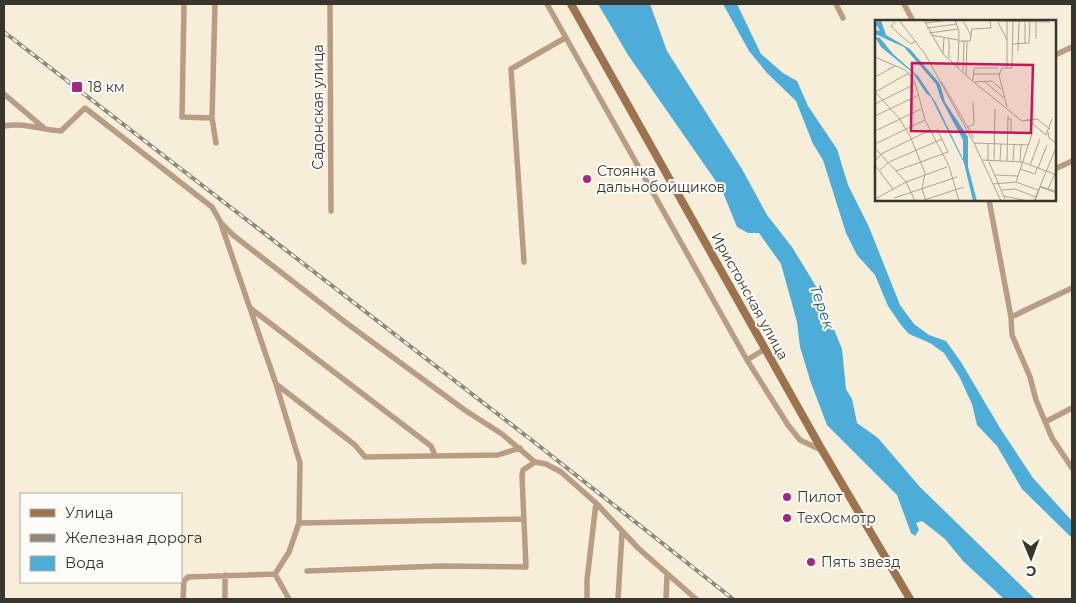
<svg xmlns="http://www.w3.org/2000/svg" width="1076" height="603" font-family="Montserrat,sans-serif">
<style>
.water{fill:#4eadd8}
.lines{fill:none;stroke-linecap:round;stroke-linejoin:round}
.minor{stroke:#b89c83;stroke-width:5.5}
.secondary{stroke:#9c734e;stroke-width:8}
.rail-casing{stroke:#8f897b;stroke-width:4}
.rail{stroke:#fefcf8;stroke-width:2;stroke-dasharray:5.5;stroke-linecap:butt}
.poi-dot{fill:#a12980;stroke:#fefcf8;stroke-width:2}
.labels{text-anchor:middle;stroke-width:4;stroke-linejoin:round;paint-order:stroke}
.poi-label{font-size:14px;fill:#38352d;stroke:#fefcf8;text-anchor:start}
.street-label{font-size:14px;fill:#38352d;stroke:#fefcf8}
.water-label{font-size:15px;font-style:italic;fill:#0f5a78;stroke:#fefcf8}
.inset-road{fill:none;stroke:#aba494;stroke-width:1}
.view{fill:#c2185b;fill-opacity:0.15;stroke:#c2185b;stroke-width:2.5}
.inset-edge{fill:none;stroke:#38352d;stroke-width:2.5}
</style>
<rect width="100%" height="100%" fill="#f7eed9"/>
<path class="water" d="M598,4H650L667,51L742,169L767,215L792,247L817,288L842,349L846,389L852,399L857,423L878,438L920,487L1035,599H1004L963,561L945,539L922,521L916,523L919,530L915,536L911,533L897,495L827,425L811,383L800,347L797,322L781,264L759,233H748L737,227L722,190L628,55Z
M723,4H737L761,54L783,73L797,81L808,106L837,149L848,185L869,227L900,305L914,324L929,335L946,341L961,362L1000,428L1033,478L1072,521V538L1022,489L997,446L977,425L972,404L959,376L944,353L930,343L909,334L901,325L888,306L875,275L857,255L846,233L823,160L813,144L796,101L767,73L749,51Z"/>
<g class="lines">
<path class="minor" d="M184,4L182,117L212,118
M215,4L212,118L216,143
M330,4L331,211
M547,4L747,360L788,425L800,440L821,450
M836,4L843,18
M904,4L913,21
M1055,55L1072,47
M4,94L44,128
M4,126C24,122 41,130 61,131L85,108L212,207L220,221L276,384L300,463L299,523L289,552L275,574L188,577L184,581L183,599
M1055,169L1072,161
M989,200L1011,317L1012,335L1030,377L1036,400L1052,438L1072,468
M222,224L233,235L345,322L466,411L502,434L535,462L546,464L561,472L596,503L638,548L696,599
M524,262L511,69L565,38
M250,308L431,446L435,455
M1011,317L1072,288
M747,360L765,349
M276,384L355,445L365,457L498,455L520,448
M1045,422L1072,408
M299,523L524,519
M307,571L441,566L526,567L522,476L523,470L535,462
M275,574L289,599
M225,575V599
M587,599V580L596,503
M618,599L622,533
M666,599L667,576"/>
<path class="secondary" d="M571,4L822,450L910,599"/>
<defs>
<path id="rail" d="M4,32L534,442L733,599"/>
</defs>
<use href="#rail" class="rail-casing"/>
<use href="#rail" class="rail"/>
</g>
<g class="poi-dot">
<rect x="71" y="81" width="12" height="12" rx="2.5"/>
<circle cx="587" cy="179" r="5"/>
<circle cx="787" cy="497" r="5"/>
<circle cx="787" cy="518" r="5"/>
<circle cx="811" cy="562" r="5"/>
</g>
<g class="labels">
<g class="poi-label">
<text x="88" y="92">18 км</text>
<text x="597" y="176">Стоянка<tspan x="597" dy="16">дальнобойщиков</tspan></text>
<text x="797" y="502">Пилот</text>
<text x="797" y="523">ТехОсмотр</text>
<text x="821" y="567">Пять звезд</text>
</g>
<g class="street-label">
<text transform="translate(318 107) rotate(-90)" y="5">Садонская улица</text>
<text transform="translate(750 296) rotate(61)" y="5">Иристонская улица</text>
</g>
<g class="water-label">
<text transform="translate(822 307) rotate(71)" y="5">Терек</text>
</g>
</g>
<g transform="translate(875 20)">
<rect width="181" height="181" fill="#f7eed9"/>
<path d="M6,0L11,15L35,29L65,64L70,82L93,117V147L102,181H98L89,143L56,77L51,73L38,53L6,27L0,17L5,18L18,34L43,56L61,83L88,139V120L66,79L61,64L29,27L0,14V10L5,11L0,3Z" fill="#4eadd8"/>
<path class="inset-road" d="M21,0L16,6L26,16L36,24L41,21M24,0L50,34L99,123L126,181M49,0L68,34L95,59L147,101L162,99L175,109M80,0L84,11L83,47M88,0L96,16M122,0L132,20M122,1L175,2M50,3L74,0M52,8L82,4M54,13L83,9M56,15L83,20M161,19V2M84,21H95L97,9L116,8L115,0M137,24L154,23L155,1M150,24V0M143,31L144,2M68,34L69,17M0,37L30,50L40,62L50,100L74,146L84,181M74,38V18M132,48V1M88,51L89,21M99,54H124M91,55L92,21M0,57L20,46M98,60L99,48H123M66,61L99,118M109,61L129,78M99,62L117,61L126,69M0,72L24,98L35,116L50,153L47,169L51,181M0,72L34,53M0,84L40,64M132,87L124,55L127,48H137L138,1M0,96L44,75M152,99L171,115L177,99M93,107L99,104L98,82M0,111L46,89M132,112H136V99H133M173,112L174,118L182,124M99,123L153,125M0,124L50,100M113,124V141M0,128L31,162L40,181M107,140L147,142L182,155M0,141L6,134L55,110M119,141L120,89M125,141L126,124M132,141L133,96M138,141L139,125M114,142L130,179M145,142L146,125M0,145L18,169M155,145L165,119M163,148L172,125M145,149L160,154L162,148M5,150L14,142L67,119M21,151L73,132L62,109M120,155L143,156M141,162L157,114M118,164L141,162L163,170M165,166L182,172M173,169L182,149M127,170L140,169L161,177M129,176L153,181M19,178L82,157M0,179L31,162L72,147M46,181L89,167M159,181L180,130M160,181L165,167L182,173"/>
<path class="view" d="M37,43L158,45L156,113L36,111Z"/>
<rect width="181" height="181" class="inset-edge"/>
</g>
<rect width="1076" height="603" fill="none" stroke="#38352d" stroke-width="10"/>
<rect x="20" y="493" width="162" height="90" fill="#fefcf8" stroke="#afaca7"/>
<rect x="30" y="509" width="25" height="8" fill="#9c734e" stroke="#afaca7"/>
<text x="65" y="518" font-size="15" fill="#38352d">Улица</text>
<rect x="30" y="534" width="25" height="8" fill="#8f897b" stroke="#afaca7"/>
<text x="65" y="543" font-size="15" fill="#38352d">Железная дорога</text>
<rect x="30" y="556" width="25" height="15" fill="#4eadd8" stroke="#afaca7"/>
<text x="65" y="568" font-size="15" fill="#38352d">Вода</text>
<g transform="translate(1031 558) rotate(179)" stroke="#fefcf8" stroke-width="4" paint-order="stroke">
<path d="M0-4L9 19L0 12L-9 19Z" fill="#38352d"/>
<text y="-8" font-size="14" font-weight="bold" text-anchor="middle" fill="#38352d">С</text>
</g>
</svg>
